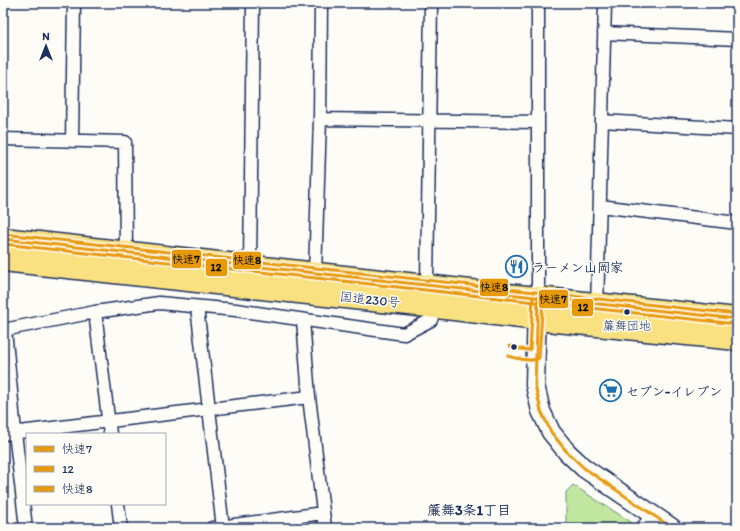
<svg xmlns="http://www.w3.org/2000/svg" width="740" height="531" font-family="Itim,'Klee One',sans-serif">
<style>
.green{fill:#c1e6a0;stroke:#6e8a7f}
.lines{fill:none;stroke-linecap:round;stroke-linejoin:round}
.street-casing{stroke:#1b2f5e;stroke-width:15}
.secondary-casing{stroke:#1b2f5e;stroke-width:21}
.highway-casing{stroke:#1b2f5e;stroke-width:25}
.street{stroke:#fdfcf7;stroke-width:12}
.secondary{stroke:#fdfcf7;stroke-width:18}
.highway{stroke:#f9e181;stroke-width:22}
.bus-1-casing{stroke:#fdfcf7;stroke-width:6}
.bus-2-casing{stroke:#fdfcf7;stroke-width:6}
.bus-3-casing{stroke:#fdfcf7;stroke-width:6}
.bus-1{stroke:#e89909;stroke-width:3}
.bus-2{stroke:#e89909;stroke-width:3}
.bus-3{stroke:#e89909;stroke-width:3}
.bus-dot{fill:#1b2f5e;stroke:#fdfcf7;stroke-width:1.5}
.labels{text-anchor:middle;stroke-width:3;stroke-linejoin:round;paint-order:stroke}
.bus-label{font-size:12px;fill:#1b2f5e;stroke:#fdfcf7}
.poi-label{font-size:13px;font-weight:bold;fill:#1b2f5e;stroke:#fdfcf7;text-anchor:start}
.street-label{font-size:13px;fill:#1b2f5e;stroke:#fdfcf7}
.neighbourhood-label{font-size:14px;font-weight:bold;fill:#1b2f5e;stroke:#fdfcf7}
.line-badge{stroke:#fdfcf7;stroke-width:1.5}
.pale-badge-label{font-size:11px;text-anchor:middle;font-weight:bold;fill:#111}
</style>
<rect width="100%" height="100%" fill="#fdfcf7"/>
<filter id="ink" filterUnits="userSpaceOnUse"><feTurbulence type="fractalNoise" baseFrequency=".025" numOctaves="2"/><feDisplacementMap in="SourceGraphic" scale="8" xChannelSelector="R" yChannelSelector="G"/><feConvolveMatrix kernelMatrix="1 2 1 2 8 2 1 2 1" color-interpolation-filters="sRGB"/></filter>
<g filter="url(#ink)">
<path class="green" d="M573,485L631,522L625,528H566V492Z"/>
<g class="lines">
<defs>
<path id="street" d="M604,33L737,39
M320,119L538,122
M602,121L737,129
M3,139L125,142L126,253
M72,141L74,3
M600,206L737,223
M250,267L253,3
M315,274L320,119L321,3
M427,285L431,3
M538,298V3
M197,307L223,528
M597,309L605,3
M303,320L309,397L325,528
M3,330L95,312
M5,330L15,432L26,528
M3,434L309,397
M110,434L95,312L159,303L236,310L404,334L431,320L437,302
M118,504L121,528
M212,528L323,513
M642,528L653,515"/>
<path id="secondary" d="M537,305L535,385L541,411L551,432L567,452L584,468L672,528"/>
<path id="highway" d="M3,239L517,296L538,298L737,319
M3,260L437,307L537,319L737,339"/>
</defs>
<use href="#street" class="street-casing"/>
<use href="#secondary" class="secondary-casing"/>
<use href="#highway" class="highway-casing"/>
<use href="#street" class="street"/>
<use href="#secondary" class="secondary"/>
<use href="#highway" class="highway"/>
<defs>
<path id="bus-1" d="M3,239L737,319
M538,298L535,385L541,411L551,432L567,452L584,468L672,528"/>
<path id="bus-2" d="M3,244L736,324
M508,356C516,358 532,363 539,358L543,298"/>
<path id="bus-3" d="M4,234L737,314
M510,346L521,349L530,350L533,298"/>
</defs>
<use href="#bus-1" class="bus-1-casing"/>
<use href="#bus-2" class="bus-2-casing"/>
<use href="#bus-3" class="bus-3-casing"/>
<use href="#bus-1" class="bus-1"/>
<use href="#bus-2" class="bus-2"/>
<use href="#bus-3" class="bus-3"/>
</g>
</g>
<defs>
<symbol id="restaurant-ring" viewBox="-11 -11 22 22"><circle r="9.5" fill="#fdfcf7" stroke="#1f6fb2" stroke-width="1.5"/><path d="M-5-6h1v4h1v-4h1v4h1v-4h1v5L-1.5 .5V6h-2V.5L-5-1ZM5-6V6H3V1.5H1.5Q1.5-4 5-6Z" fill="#1f6fb2"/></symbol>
<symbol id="supermarket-ring" viewBox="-11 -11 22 22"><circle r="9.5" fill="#fdfcf7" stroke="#1f6fb2" stroke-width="1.5"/><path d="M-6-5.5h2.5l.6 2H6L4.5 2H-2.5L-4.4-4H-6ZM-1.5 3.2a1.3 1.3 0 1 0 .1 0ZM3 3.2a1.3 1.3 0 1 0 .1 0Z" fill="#1f6fb2"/></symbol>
</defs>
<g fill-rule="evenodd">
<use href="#restaurant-ring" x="504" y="254" width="25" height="25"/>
<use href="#supermarket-ring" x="598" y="378" width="25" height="25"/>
</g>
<g class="bus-dot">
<circle cx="627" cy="312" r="3.5"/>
<circle cx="514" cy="347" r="3.5"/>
</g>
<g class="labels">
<g class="bus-label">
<text x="627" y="330">簾舞団地</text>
</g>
<g class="poi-label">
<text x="532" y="272">ラーメン山岡家</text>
<text x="626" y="396">セブン-イレブン</text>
</g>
<g class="street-label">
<text transform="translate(370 299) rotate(6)" y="5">国道230号</text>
</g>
<g class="neighbourhood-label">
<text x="469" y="515">簾舞3条1丁目</text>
</g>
</g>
<g class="line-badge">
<rect x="171" y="249" width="31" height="20" rx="4" fill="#e89909"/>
<rect x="232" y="251" width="30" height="19" rx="4" fill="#e89909"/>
<rect x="205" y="258" width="23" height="19" rx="4" fill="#e89909"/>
<rect x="479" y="278" width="30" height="19" rx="4" fill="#e89909"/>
<rect x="538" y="289" width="31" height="20" rx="4" fill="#e89909"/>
<rect x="571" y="298" width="23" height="19" rx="4" fill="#e89909"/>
</g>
<g class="pale-badge-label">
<text x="186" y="263">快速7</text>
<text x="247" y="264">快速8</text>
<text x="216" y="271">12</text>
<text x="494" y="291">快速8</text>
<text x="553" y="303">快速7</text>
<text x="583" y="311">12</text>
</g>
<rect width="740" height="531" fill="none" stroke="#fdfcf7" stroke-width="16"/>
<rect x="8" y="8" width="724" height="515" fill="none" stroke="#1b2f5e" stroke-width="1.5" filter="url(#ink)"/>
<rect x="26" y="433" width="140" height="72" fill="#fdfcf7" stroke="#a3aaba"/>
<rect x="34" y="446" width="20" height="6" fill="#e89909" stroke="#a3aaba"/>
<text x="62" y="453" font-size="12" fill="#1b2f5e">快速7</text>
<rect x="34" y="466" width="20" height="6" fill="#e89909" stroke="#a3aaba"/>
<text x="62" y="473" font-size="12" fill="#1b2f5e">12</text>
<rect x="34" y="486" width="20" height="6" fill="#e89909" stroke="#a3aaba"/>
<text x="62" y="493" font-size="12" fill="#1b2f5e">快速8</text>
<g transform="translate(46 46)" stroke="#fdfcf7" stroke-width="3" paint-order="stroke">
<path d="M0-3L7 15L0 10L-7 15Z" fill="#1b2f5e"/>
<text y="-6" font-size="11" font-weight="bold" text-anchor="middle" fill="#1b2f5e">N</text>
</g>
</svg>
